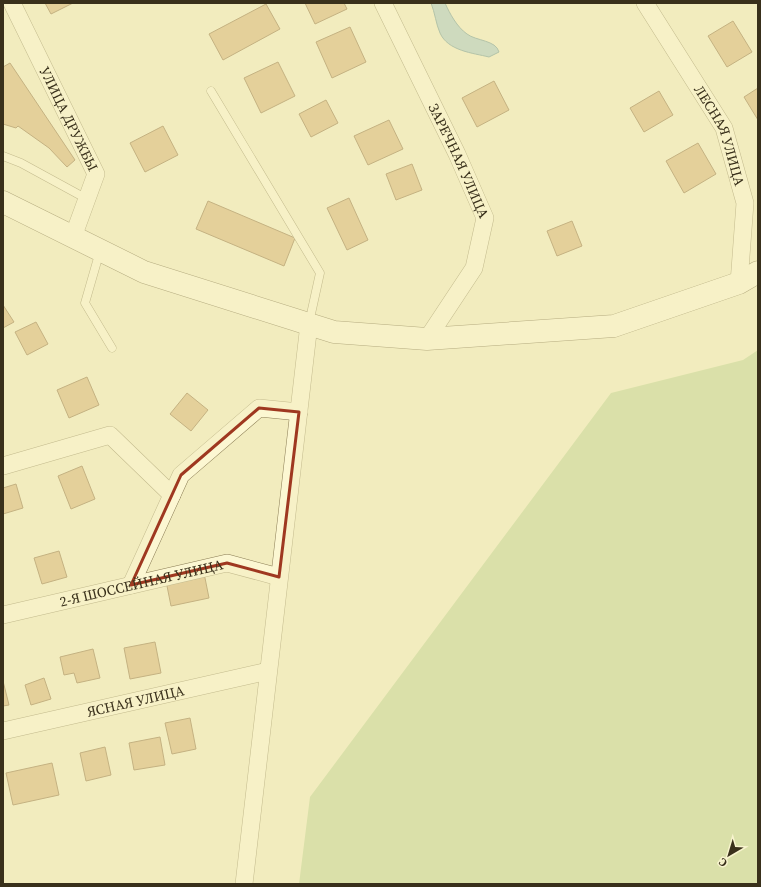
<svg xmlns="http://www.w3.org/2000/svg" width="761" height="887" font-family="'Source Serif 4',serif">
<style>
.green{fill:#bcd091}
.water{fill:#a2c3bf;stroke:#68918f}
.building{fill:#d3ad70;stroke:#8c6a39}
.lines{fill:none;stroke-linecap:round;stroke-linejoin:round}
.lane-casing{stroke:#8b7d55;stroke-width:9}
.street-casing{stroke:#8b7d55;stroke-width:18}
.secondary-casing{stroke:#6d5d38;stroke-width:23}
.lane{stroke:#fcf7d2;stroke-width:8}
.street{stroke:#fcf7d2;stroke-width:17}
.secondary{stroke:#fcf7d2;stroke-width:22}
.marked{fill:none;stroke:#9f3820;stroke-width:3;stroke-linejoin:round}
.labels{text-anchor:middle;stroke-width:4;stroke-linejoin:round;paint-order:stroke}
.street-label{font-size:14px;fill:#39301b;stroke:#f8f4ce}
</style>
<rect width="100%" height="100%" fill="#f2ecbe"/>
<path class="green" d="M758,350V884H299L310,797L611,393L743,360Z"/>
<path class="water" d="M431,3H445C450,14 457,27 467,34C476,41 496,40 499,52L489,57C473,53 448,51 440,33C436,24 435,13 431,3Z"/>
<path class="building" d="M45,3H73L51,14Z
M305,3H344L347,9L315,24Z
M266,4L280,29L223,60L209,34Z
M733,21L752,52L727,67L708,36Z
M350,27L366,62L332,78L316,42Z
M278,62L295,96L261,113L244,78Z
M10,63L75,160L67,167L49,148L18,126L16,128L3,124V67Z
M494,81L509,110L477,127L462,98Z
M758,88V120L744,97Z
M659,91L673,115L644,132L630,108Z
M326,100L338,123L311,137L299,114Z
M389,120L403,149L368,165L354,136Z
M163,126L178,155L145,172L130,143Z
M698,143L716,174L684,193L666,161Z
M412,164L422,190L396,200L386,174Z
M349,198L368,240L347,250L327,208Z
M208,201L295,238L284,266L196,229Z
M572,221L582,246L557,256L547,231Z
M3,305L14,322L3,328Z
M36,322L48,344L27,355L15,332Z
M87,377L99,405L69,418L57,390Z
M187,393L208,410L191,431L170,414Z
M82,466L95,499L71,509L58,476Z
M16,484L23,508L3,514V488Z
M59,551L67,577L42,584L34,558Z
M204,573L209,598L171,606L166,581Z
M155,642L161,673L130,679L124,648Z
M93,649L100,678L77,683L74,673L64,675L60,657Z
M44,678L51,699L31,705L25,685Z
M3,681L9,705L3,706Z
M190,718L196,749L172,754L165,723Z
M160,737L165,765L134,770L129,743Z
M105,747L111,775L86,781L80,753Z
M52,763L59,795L13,805L6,773Z"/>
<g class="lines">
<defs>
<path id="lane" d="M211,91L320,273L309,323
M3,156L21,163L87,199
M100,251L85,303L112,348"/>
<g id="street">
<path id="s1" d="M12,3L96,174L73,237"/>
<path id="s2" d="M383,3L457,154L485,218L474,268L427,339"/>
<path id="s3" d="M645,3L724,128L745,203L739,283"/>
<path d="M3,466L110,435L172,495"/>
<path d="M131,585L181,475L259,408L299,412"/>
<path id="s4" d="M3,615L227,563L279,577"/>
<path id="s5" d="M3,731L268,671"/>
<path d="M244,884L309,324"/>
</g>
<path id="secondary" d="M3,202L144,272L334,332L427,339L614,326L739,283L758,272"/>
</defs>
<use href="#lane" class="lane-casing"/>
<use href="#street" class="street-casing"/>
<use href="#secondary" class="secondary-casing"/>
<use href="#lane" class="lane"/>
<use href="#street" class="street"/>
<use href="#secondary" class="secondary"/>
</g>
<path d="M0 0H761V887H0ZM259,408L299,412L279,577L227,563L131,585L181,475Z" fill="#f2ecbe" fill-opacity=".55" fill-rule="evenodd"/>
<path class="marked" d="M259,408L299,412L279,577L227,563L131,585L181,475Z"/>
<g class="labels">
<g class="street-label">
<text dy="5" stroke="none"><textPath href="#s1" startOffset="129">УЛИЦА ДРУЖБЫ</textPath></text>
<text dy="5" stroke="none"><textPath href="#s3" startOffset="153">ЛЕСНАЯ УЛИЦА</textPath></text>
<text dy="5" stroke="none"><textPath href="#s2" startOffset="175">ЗАРЕЧНАЯ УЛИЦА</textPath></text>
<text dy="5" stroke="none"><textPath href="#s4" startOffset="142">2-Я ШОССЕЙНАЯ УЛИЦА</textPath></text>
<text dy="5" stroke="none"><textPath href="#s5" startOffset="136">ЯСНАЯ УЛИЦА</textPath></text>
</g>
</g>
<rect width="761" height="887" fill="none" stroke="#39301b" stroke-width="8"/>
<g transform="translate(729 855) rotate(218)" stroke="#f8f4ce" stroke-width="3" paint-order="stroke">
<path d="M0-3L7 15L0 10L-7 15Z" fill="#39301b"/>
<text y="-6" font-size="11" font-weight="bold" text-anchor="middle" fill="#39301b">С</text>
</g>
</svg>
